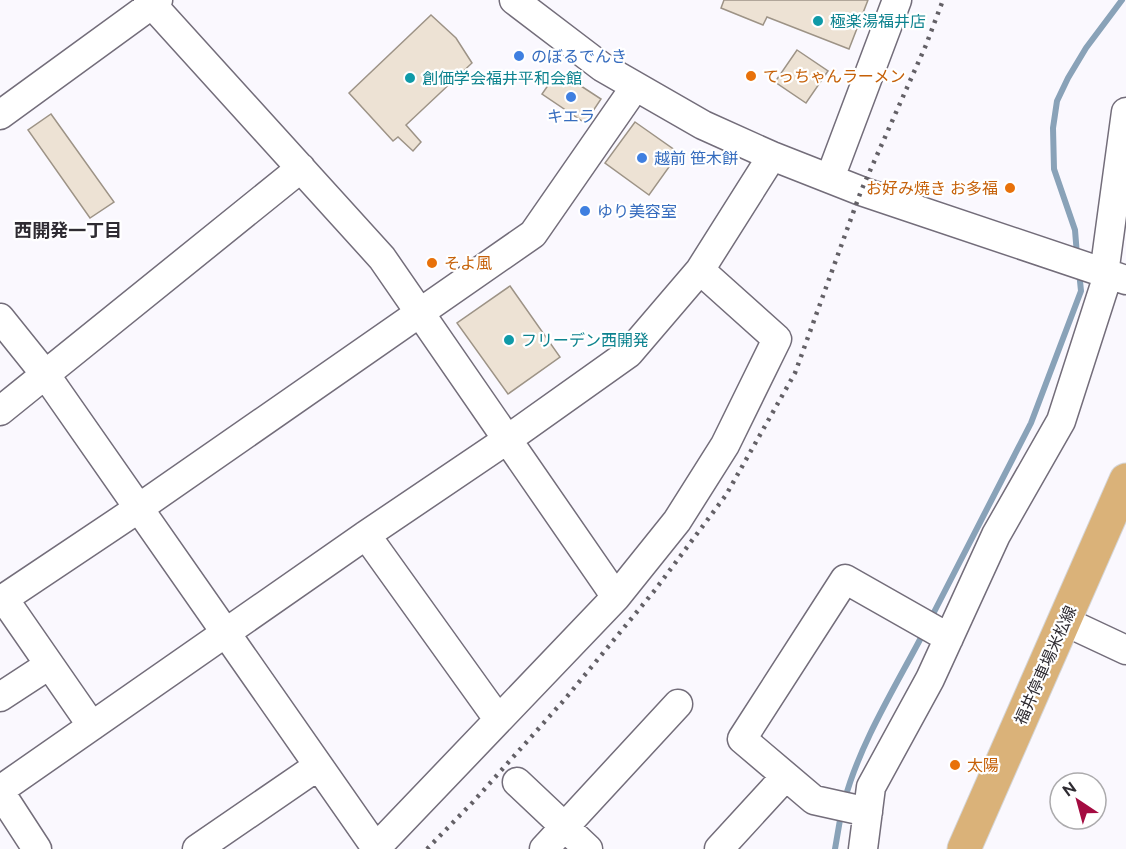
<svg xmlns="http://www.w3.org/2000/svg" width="1126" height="849" font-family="Raleway,'Noto Sans JP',sans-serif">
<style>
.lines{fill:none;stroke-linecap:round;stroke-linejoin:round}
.stream{stroke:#89a2b8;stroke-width:6}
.building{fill:#ede2d4;stroke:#9d9386;stroke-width:1.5}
.minor-casing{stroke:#736d7a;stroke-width:31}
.major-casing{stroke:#d5d5d6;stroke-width:35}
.minor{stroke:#fff;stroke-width:28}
.major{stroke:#dab279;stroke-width:33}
.rail{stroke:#636066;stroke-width:4.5;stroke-dasharray:3 6;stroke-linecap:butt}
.culture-dot{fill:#0f9aa8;stroke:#fff;stroke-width:2}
.shop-dot{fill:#3f7fe0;stroke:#fff;stroke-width:2}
.food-dot{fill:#e8710a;stroke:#fff;stroke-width:2}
.labels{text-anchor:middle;stroke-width:4.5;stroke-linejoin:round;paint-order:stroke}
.culture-label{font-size:16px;fill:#0d838f;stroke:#fff;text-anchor:start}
.shop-label{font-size:16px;fill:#366cbe;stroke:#fff;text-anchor:start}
.food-label{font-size:16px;fill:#c56008;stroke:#fff;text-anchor:start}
.street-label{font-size:16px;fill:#2f2c32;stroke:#fff}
.neighbourhood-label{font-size:18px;font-weight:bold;fill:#2f2c32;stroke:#fff}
</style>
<rect width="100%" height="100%" fill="#faf8fe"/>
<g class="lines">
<path class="stream" d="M1077,255L1075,230L1054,169L1053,128L1057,101L1068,78L1086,48L1122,0
M930,620L1031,423L1081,291L1079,271
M845,799C860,743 897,684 924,632
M835,849L841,814"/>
</g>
<path class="building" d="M724,0H868L849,49L767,17L763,25L721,8Z
M431,15L456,38L472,63L406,125L421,142L413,151L398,137L393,141L349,93Z
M797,50L828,71L806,103L775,82Z
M558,71L601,99L585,123L542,94Z
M51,114L114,202L90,218L28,130Z
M635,122L679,153L649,195L605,163Z
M510,286L560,357L508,394L457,323Z"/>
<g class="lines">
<defs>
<path id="minor" d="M148,0L382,258L616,597L375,849
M514,0L602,67L703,125L772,156L861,191L1126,280
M0,115L158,0
M830,178L897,0
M1104,274L1126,112
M0,318L45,374L376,848
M0,411L301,168
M366,535L498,719
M616,597L677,521L725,445L777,339L700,270
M4,599L92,726
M0,601L139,508L533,234L635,87
M1064,621L1126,650
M0,697L49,665
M517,782L588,849
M0,790L366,535L508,439L629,353L700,270L772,156
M0,792L37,849
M868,812L814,800L742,739L845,579L949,638
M197,849L318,766
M544,849L678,704
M719,849L785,777
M863,849L871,787L930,679L996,535L1061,421L1108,275"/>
<path id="major" d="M964,849L1126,480"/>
</defs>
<use href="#minor" class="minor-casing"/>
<use href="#major" class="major-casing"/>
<use href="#minor" class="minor"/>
<use href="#major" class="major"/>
<path class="rail" d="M427,849L473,802L565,699L655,590L726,495L795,373L861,191L926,45L943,0"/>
</g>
<g class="culture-dot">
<circle cx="818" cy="21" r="6"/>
<circle cx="410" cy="78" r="6"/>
<circle cx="509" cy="340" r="6"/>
</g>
<g class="shop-dot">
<circle cx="519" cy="56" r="6"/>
<circle cx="571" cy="97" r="6"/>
<circle cx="642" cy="158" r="6"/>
<circle cx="585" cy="211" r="6"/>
</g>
<g class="food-dot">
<circle cx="751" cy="76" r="6"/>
<circle cx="1010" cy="188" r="6"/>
<circle cx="432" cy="263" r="6"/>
<circle cx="955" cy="765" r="6"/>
</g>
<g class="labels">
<g class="culture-label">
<text x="830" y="27">極楽湯福井店</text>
<text x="422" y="84">創価学会福井平和会館</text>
<text x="521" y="346">フリーデン西開発</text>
</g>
<g class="shop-label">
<text x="531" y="62">のぼるでんき</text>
<text x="571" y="122" text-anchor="middle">キエラ</text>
<text x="654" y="164">越前 笹木餅</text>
<text x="597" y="217">ゆり美容室</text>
</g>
<g class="food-label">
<text x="763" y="82">てっちゃんラーメン</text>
<text x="998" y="194" text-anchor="end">お好み焼き お多福</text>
<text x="444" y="269">そよ風</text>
<text x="967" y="771">太陽</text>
</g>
<g class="street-label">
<text transform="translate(1045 665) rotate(-66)" y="6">福井停車場米松線</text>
</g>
<g class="neighbourhood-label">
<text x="68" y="237">西開発一丁目</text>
</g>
</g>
<g transform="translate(1078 801) rotate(324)"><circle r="28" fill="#ffffff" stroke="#acabad" stroke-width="1.5"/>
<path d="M0-4.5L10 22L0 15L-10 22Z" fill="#a40b41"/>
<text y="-9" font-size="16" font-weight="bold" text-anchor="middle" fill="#2f2c32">N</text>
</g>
</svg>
